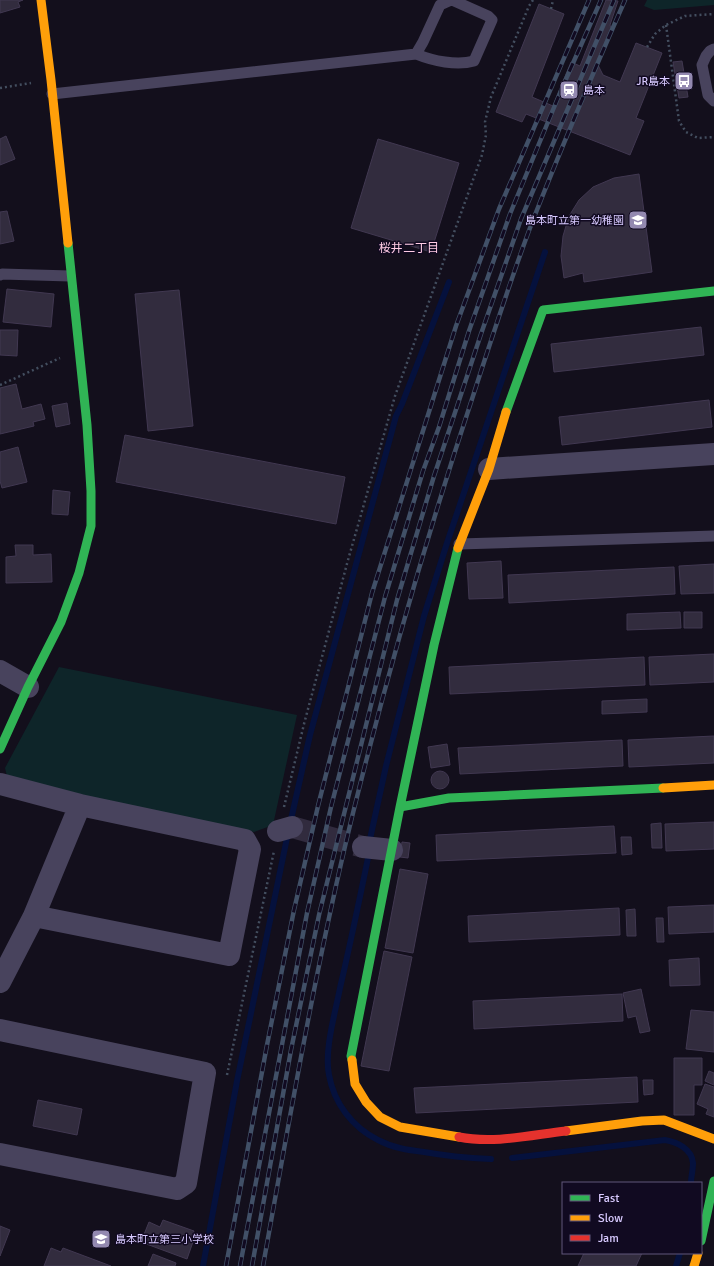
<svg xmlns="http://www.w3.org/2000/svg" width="714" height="1266" font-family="Signika,'Noto Sans JP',sans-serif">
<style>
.green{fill:#0e2529}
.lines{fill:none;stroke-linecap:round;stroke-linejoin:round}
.stream{stroke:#05113d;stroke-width:6}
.building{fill:#322c3e;stroke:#413851}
.street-tunnel{stroke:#312b3e;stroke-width:22;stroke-dasharray:22 11;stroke-linecap:butt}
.path{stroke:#434e5f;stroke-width:2.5;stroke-dasharray:2 3;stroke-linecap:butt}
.lane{stroke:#48435d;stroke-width:11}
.street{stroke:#48435d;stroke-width:22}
.fast{stroke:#30b455;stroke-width:9}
.slow{stroke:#ff9f0a;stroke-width:9}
.jam{stroke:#e5322d;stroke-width:9}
.rail-casing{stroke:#415067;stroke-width:4.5}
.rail{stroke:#110a21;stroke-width:3;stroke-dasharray:9;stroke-linecap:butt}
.labels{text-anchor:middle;stroke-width:3;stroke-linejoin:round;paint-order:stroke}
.poi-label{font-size:11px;fill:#d8caff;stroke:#110a21;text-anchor:end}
.neighbourhood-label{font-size:12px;fill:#ffcce5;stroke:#110a21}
</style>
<rect width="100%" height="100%" fill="#130f1c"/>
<path class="green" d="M647,0H714V5L654,10L644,6Z
M59,667L297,715L273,825L254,832L8,780L5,768Z"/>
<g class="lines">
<path class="stream" d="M290,824L310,735L396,416L402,404L449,282
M512,1158L665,1140C677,1142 692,1149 693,1163C693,1170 691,1177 691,1183
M491,1159C468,1158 446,1156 424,1152C408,1150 393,1148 378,1140C352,1127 334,1103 329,1075C324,1050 335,1014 340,988C350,945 359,902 368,858L370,839L386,766L424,616L447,543L545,252
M203,1266L237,1081L288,833
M676,1266L680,1253"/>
</g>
<path class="building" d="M0,0H23L18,2L20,7L0,13Z
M606,0L618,1L610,25L612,32L598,65L603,75L620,82L636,43L662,53L636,118L644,121L630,155L526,114L522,122L496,112L539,4L564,14L532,97L553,106L571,62L580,66Z
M682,61L688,97L679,98L673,62Z
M6,136L15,159L0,165V139Z
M378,139L459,163L431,252L351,228Z
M639,174L652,272L584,282L583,273L564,278L561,256L563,236L569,216L579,200L593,187L614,178Z
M7,211L14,241L0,244V212Z
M7,289L54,294L51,327L3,322Z
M179,290L193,426L148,431L135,294Z
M701,327L704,355L554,372L551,344Z
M0,330H18L17,356L0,355Z
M16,384L22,409L41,404L45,419L33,422L34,426L0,434V388Z
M709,400L712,427L562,445L559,417Z
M67,403L70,424L56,427L52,406Z
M125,435L345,477L336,524L116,482Z
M18,447L27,482L2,488L0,481V452Z
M53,490L70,492L68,515L52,514Z
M15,545H33V555L51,554L52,582L6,583V557L16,556Z
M501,561L503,598L469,599L467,563Z
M714,564V593L681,594L679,566Z
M674,567L675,594L509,603L508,575Z
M680,612L681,628L627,630V614Z
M684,612H702V628H684Z
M714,654V682L650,685L649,657Z
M644,657L645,685L450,694L449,667Z
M647,699V712L602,714V701Z
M714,736V763L629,767L628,740Z
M622,740L623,766L460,774L458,748Z
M447,744L450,765L431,768L428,747Z
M431 780a9 9 0 1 1 18 0a9 9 0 1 1-18 0Z
M714,822V849L666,851L665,824Z
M661,823L662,848H652L651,824Z
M614,826L616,853L437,861L436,835Z
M621,837H631L632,854L622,855Z
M402,842L410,843L408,858L400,857Z
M400,869L428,874L413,953L385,948Z
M714,905V932L669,934L668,907Z
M619,908L620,935L469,942L468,916Z
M635,909L636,936H627L626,910Z
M656,918H663L664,942H657Z
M384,951L412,957L389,1071L361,1066Z
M699,958L700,985L670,986L669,960Z
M641,989L650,1031L640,1033L636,1016L628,1018L623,993Z
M622,994L623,1021L474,1029L473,1001Z
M691,1010L714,1012V1052L686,1049Z
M674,1058H702V1085H694V1115H674Z
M709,1071L714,1073V1085L705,1081Z
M637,1077L638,1102L416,1113L414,1088Z
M643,1080H653V1094L644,1095Z
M705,1084L714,1087V1117L706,1114L708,1109L697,1104Z
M38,1100L82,1109L77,1135L33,1126Z
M163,1220L194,1231L191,1238L194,1239L187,1259L141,1242L149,1222L160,1227Z
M0,1226L10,1230L0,1256Z
M51,1248L61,1252L63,1248L111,1266H44Z
M584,1253H642L636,1266H578Z
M153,1254L176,1263L175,1266H148Z"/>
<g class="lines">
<path class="street-tunnel" d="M292,827L363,847"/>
<path class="path" d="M551,9L553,0
M666,25L679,121L686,132L698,138L714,137
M647,47L655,34L666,25L685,16L714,14
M0,88L31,83
M0,385L60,358
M284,807L304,724L348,560L395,396L482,155L486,135L485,122L491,97L529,6L533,0
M227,1075L274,851"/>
<path class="lane" d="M714,49L710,51L706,56L702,65L708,95L714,101
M416,54L423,42L440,5L451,0
M52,94L416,54C433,61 457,66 474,61L492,20L488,16L452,0
M0,275L2,274L70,276
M459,544L714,536"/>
<path class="street" d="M489,469L714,454
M0,671L28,687
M0,784L80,805L245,840L250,849L229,955L34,916
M278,831L292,827
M363,847L392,850
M0,982L34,916L80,805
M0,1030L205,1073L186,1183L177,1189L0,1154"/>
<path class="fast" d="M506,412L543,310L714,291
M0,749L28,687L61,622L79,573L91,526V491L87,425L68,243
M400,807L449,798L663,788
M352,1060L351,1056L400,807L434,645L458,548
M701,1241L714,1181"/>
<path class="slow" d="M41,0L51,80L68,243
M458,548L489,469L506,412
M663,788L714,785
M352,1060L355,1084L366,1102L380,1117L400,1127L459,1137
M566,1131L642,1121L664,1120L714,1139
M694,1266L698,1253"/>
<path class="jam" d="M459,1137C494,1144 531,1135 566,1131"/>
<defs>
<path id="rail" d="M226,1266L267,1045L294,910L318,806L372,593L456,326L499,209L589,0
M240,1266L307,913L331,807L385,597L423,471L439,427L469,331L510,214L562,88L601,0
M252,1266L291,1050L319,915L397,600L434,476L481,334L521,219L614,0
M263,1266C290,1116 316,965 352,817C387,675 427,535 473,396C492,337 511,278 533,220C562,146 593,73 625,0"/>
</defs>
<use href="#rail" class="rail-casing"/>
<use href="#rail" class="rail"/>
</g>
<defs>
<symbol id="bus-square" viewBox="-11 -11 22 22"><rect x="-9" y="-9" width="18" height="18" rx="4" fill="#9389b0" stroke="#110a21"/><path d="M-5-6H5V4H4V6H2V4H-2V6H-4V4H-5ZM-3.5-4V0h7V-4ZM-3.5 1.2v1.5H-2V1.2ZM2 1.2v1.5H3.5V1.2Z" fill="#fff"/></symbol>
<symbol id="station-square" viewBox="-11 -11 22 22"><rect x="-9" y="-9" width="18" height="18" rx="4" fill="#9389b0" stroke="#110a21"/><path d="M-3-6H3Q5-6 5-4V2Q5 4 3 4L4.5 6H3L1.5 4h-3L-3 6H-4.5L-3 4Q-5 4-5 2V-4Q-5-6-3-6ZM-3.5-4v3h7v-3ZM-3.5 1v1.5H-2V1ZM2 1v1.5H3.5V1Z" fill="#fff"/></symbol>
<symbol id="school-square" viewBox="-11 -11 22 22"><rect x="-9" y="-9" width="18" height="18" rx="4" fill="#9389b0" stroke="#110a21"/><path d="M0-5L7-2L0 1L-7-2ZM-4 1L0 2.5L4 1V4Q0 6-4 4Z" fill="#fff"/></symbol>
</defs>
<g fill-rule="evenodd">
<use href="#bus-square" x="673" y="70" width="22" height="22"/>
<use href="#station-square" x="558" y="79" width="22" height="22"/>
<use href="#school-square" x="627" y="209" width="22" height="22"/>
<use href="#school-square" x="90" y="1228" width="22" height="22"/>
</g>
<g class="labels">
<g class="poi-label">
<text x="670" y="85">JR島本</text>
<text x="583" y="94" text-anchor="start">島本</text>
<text x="624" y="224">島本町立第一幼稚園</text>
<text x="115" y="1243" text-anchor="start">島本町立第三小学校</text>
</g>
<g class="neighbourhood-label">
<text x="409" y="252">桜井二丁目</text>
</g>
</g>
<rect x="562" y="1182" width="140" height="72" fill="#110a21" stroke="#61577a"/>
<rect x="570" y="1195" width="20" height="6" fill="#30b455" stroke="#61577a"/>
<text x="598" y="1202" font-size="12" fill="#d8caff">Fast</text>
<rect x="570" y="1215" width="20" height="6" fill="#ff9f0a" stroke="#61577a"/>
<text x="598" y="1222" font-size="12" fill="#d8caff">Slow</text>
<rect x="570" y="1235" width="20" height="6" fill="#e5322d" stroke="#61577a"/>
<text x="598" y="1242" font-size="12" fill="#d8caff">Jam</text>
</svg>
